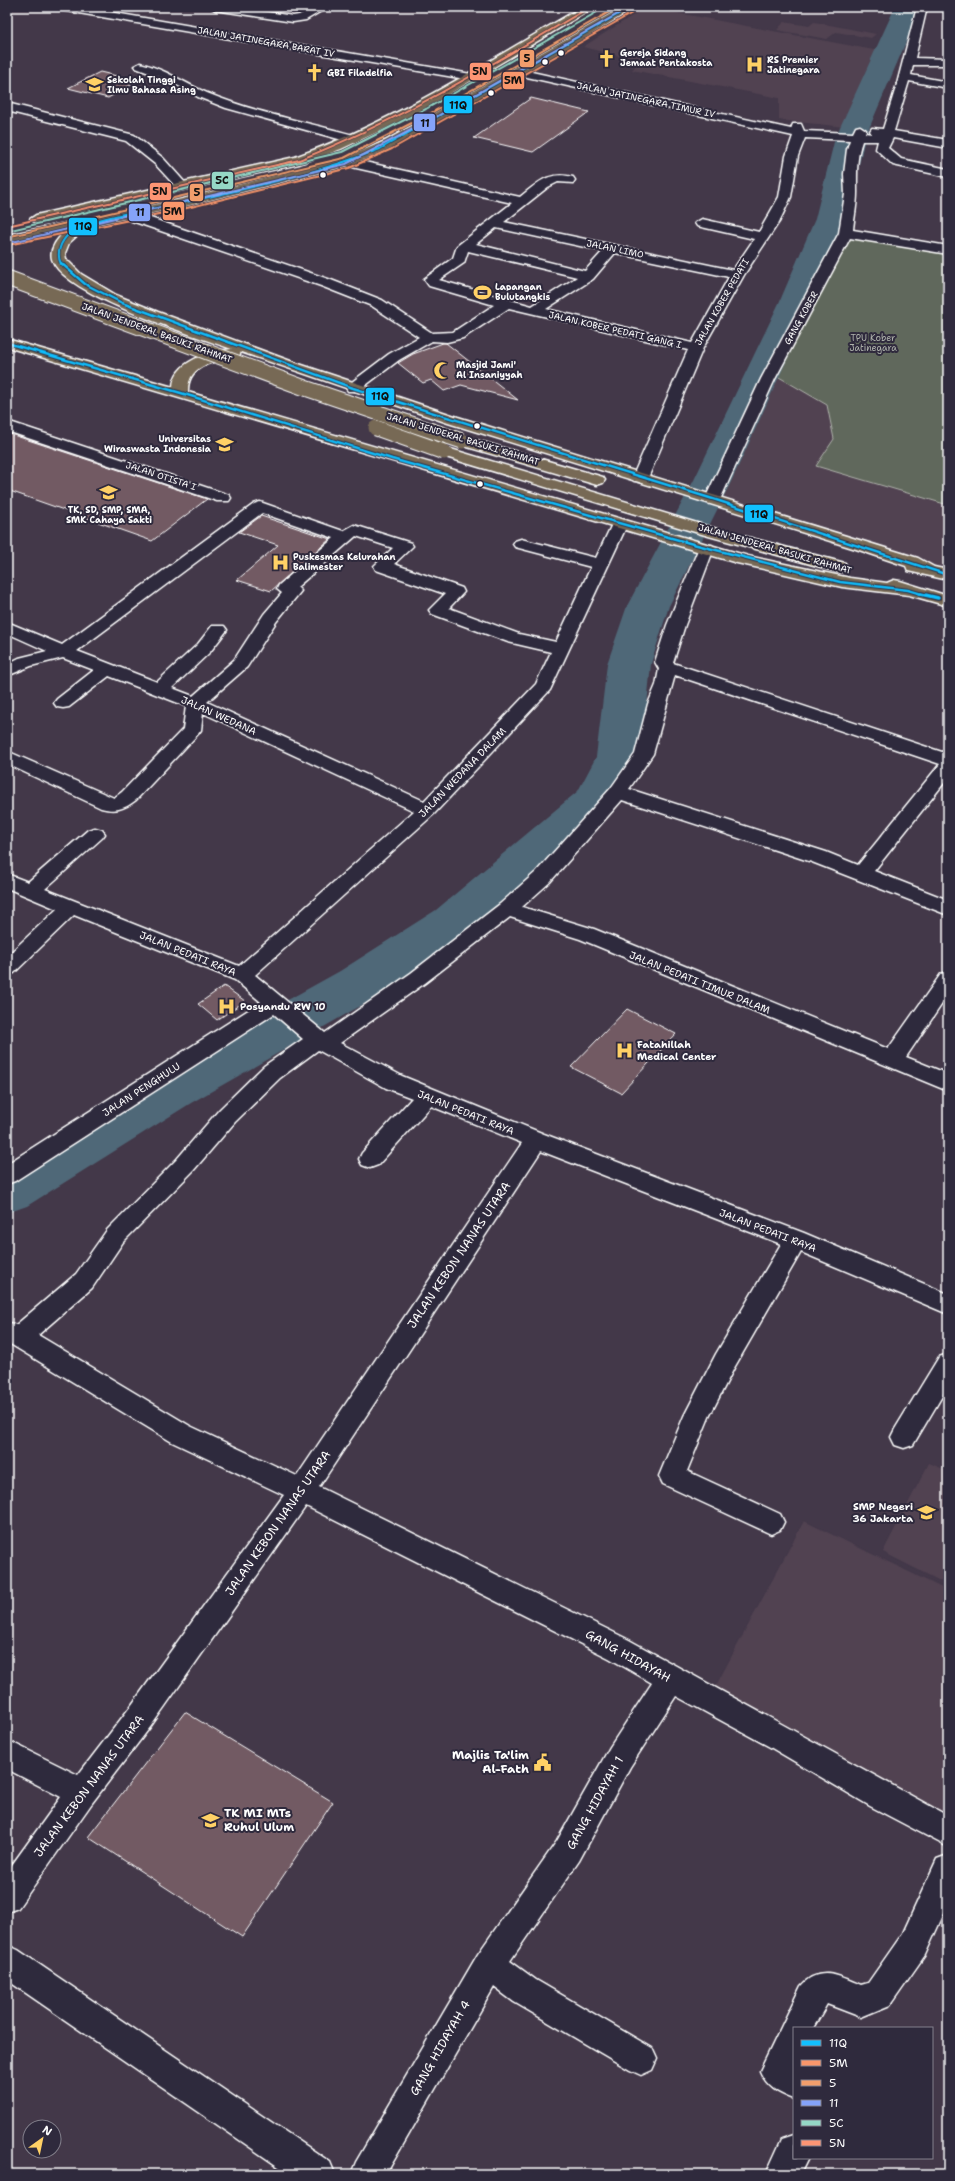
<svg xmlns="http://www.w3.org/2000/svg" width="955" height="2181" viewBox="0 0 955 2181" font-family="'Shantell Sans',sans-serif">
<rect width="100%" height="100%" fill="#433849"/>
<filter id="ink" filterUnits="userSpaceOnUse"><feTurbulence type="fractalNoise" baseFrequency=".025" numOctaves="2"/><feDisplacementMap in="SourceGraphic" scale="8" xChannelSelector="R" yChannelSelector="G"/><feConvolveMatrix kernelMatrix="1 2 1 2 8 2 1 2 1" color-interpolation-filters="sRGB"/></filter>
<g filter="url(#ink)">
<g fill="#514251">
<path d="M646,7L879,51L869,69L845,127L779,120V98L632,70L640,61L583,47Z"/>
<path d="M784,22L809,26L814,22L876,34L871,38L836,32L827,39L777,30Z"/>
<path d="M772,373L827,405L834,439L817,466L948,505V575L713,499Z"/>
<path d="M929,1463L948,1471V1585L883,1552Z"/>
<path d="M804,1521L948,1591V1817L712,1693Z"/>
</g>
<path fill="#61685b" stroke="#b0b4ad" d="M846,233L948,250V505L816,466L834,439L827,405L772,373Z"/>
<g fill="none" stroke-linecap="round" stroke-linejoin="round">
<path fill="#4f6878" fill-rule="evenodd" d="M895,7H921L865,138L847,219L813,303L732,480L669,606L651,664L642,757L613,809L472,934L376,997L191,1103L27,1206L7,1213V1164L153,1075L340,971L436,910L578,791L596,757L607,664L627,606L694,480L779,303L815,219L835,138Z"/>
</g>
<g fill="#725a64" stroke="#fff">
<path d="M100,72L138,81L108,98L68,88Z"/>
<path d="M531,98L589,112L533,152L474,138Z"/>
<path d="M443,343H446L518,400L461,385L444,391L431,380L423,383L398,363L413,354Z"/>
<path d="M7,433L207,499L152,541L7,490Z"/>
<path d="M261,516L330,539L271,591L237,580L278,545L239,532Z"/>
<path d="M224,986L245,1001L217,1020L198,1004Z"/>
<path d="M627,1009L676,1034L621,1093L571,1067Z"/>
<path d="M185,1712L333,1802L242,1937L88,1837Z"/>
</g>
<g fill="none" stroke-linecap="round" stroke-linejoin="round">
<defs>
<g id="minor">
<path d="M56,7H80L471,74L477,77L471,80L61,10Z"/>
<path d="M210,7H236L293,16L299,15L315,7H328L306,20L293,22L215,10Z"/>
<path d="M917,7H927L915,58L948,59V65H913L911,75L948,82V88L909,81L894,131L948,140V148L893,138L888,148L901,159L948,169V177L893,165L876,149L878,141H862C856,158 857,175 857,193C857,205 854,218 853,230L948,246V254L850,238L775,379L719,502H707L705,499L761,379L839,233L845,194L844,174L847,149L850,140L805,138L798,156L791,197L779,222L744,275L703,348L648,478L646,481H634L632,478L688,350L509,308L463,338L447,342L432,341L399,360L358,391H348L346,388L348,385L389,354L419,337L372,306L321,286L123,218L122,215L123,212H133L331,280L382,300L432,333L453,332L494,305L429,286L424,279L453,258L457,246L512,203L343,165L341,162L343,159L347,158L520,197C539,182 548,171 573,177L575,180L573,183L558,182L548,187L504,222L733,270L754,239L697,226L695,223L702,219L759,232L779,197L786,156L793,136L518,75L512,72L514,70L518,69L791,129L793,124H801L804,131L853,133L856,127L860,126L866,130L865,133L872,134L870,131L872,128L883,129L897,84ZM496,228L603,251L585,271L476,244ZM468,251L577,277L532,306L439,280L464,263ZM615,253L729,277L692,343L546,309L593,279Z"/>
<path d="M140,63C165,69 184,83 207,93C252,112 310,123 357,136L359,139L353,143L226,108L198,97L170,81L136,68L134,66Z"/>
<path d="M7,103L134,135L163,158L188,186L186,189H178L155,164L126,141L7,111Z"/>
<path d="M7,421L229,495L231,498L229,501H217L7,431Z"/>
<path d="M260,502L343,531L354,525L411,543L413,546L394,564L462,588L464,592L449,608L519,634L556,642L591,567L515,547L513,544L515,541L521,539L596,558L614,520H626L628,523L550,690L434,814L255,975L325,1033L411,973L500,904L536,872L611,788L635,754L648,704L656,685L659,669L655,662L667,625L700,545H712L714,548L685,625L673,663L948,754V778L874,871L948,900V915L812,862L622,800L550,882L522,907L594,929L888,1049L941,974L948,972V995L906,1057L948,1074V1091L580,939L510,917L425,983L340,1043L402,1076L544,1134L804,1233L948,1294V1314L801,1252L734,1368L709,1417L687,1471L780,1514L784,1522L780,1530L771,1534L663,1484L659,1476L684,1416L716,1354L781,1244L541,1151L319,1487L629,1640L948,1816V1847L870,1806L770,1747L676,1696L630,1767L579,1861L510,1961L536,1980L652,2048L657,2059L652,2070L641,2075L630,2070L514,2002L494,1987L386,2174H351L356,2162L478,1954L557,1841L610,1747L652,1683L609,1658L306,1506L151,1726L92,1803L18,1908L7,1912V1872L61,1797L7,1769V1740L78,1775L131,1706L284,1495L172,1442L7,1342V1322L16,1325L76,1274L107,1230L177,1159L219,1110L264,1066L303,1039L274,1014L15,1181L7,1184V1164L261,1002L235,980L74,915L14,973L7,975V956L57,909L7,888V874L28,882L88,830L95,828L102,830L105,834L102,838L45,889L239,966L414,811L203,713L201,730L198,734L136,800C124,809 116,812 101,808L7,764V751L114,798L122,792L183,729L186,706L109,676L69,707L63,708L57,707L54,703L57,699L94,670L63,658L31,666L7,676V664L19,658L47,651L7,633V622L62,645L254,504ZM262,513L334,538L279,585L277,589L282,593L264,614L234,660L193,696L172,688L210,652L227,630L224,626H212L198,644L157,682L77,651ZM356,536L393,548L374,566L376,570L445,594L429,610L432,614L508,642L551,652L536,684L424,801L207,702L247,667L276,622L301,591L297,587ZM675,675L940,764L858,865L826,852L629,789L653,754ZM318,1050L386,1088L412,1098L362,1153L359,1159L362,1165L370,1168L378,1165L431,1106L522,1143L297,1476L190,1426L38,1335L92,1288L123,1242L193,1171L235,1122L280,1078Z"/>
<path d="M948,1354V1386L913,1445L904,1448L895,1445L891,1437L895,1429L939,1357Z"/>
<path d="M948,1855V1904L925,1955L890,2005L861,2017L827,2004L813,2028H794V2099C778,2093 767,2087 760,2071L801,1986C819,1965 840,1976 861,1985L868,1983L903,1933L937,1859Z"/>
<path d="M7,1945L18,1950L330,2162L335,2174H289L7,1980Z"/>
<path d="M794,2135V2158H808L800,2174H766L782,2139Z"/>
</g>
<g id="major">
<path d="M582,7H595L415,114L341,149L299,164L36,223L30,219L36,215L295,157C398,120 488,61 582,7Z"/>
<path d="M623,7H636L562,52L393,147L351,165L182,207L94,225L81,232L69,243L65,253L66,259L81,274L116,295L158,312L296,363L458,417L918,558L934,567L948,570V580L908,571L906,566L856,549L448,423L241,352L239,356C218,361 187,363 188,392L748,556L850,578L887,583L894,580L900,581L948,596V606L909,595L842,587L737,563L7,347V339L173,387C174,361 210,351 232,349C196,336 63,295 52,259C49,248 59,237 66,231L7,243V235L182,199L343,159L385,141Z"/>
<path d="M462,436L603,477L605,480L603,483L597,485L457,444L454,441L457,438Z"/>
<path d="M444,447L717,529L845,563L847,567L845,571L839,572L705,535L439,455L436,452L439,449Z"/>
</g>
</defs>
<use href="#minor" stroke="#fff" stroke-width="3"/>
<use href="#major" stroke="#fff" stroke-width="3"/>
<use href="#minor" fill="#2f2a3d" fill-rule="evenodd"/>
<use href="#major" fill="#776954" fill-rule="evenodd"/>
<defs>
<g id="major-bridge">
<path d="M7,278L305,388L462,441"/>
<path d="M376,428L444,452"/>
</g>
</defs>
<use href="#major-bridge" stroke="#fff" stroke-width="17" stroke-linecap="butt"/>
<use href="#major-bridge" stroke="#776954" stroke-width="15"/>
<defs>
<path id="bus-1-far2" d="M61,264C56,254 60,242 69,234C89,216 154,210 182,203C248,188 317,174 380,149L631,7"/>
<g id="bus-1-far1">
<path d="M61,263L85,284L122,303L353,388L713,499L948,575"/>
<path d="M7,343L181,393L392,459L693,544L840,582L908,590L925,595"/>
</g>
<path id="bus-1" d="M921,594L938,598"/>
<path id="bus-2" d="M8,245L183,209L349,168L392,149L634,12"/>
<path id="bus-3" d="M7,237L344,158L429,114L618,7"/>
<path id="bus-4" d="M8,243L346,164L432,119L621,12"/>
<path id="bus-5" d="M7,231L342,152L426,109L606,7"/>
<path id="bus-6" d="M7,226L299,160C402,119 495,63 590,7"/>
</defs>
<use href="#bus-1-far2" stroke="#2f2a3d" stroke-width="3.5"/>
<use href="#bus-1-far1" stroke="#2f2a3d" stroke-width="4.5"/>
<use href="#bus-1" stroke="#2f2a3d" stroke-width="6"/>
<use href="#bus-2" stroke="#2f2a3d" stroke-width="3.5"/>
<use href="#bus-3" stroke="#2f2a3d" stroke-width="3.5"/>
<use href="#bus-4" stroke="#2f2a3d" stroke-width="3.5"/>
<use href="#bus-5" stroke="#2f2a3d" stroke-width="3.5"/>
<use href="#bus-6" stroke="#2f2a3d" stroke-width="3.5"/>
<use href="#bus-1-far2" stroke="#11c0ff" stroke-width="2"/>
<use href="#bus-1-far1" stroke="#11c0ff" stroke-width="2.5"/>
<use href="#bus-1" stroke="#11c0ff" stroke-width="3.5"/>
<use href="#bus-2" stroke="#f9966b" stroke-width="2"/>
<use href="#bus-3" stroke="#f29e6c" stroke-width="2"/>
<use href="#bus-4" stroke="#85a3f9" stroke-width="2"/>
<use href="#bus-5" stroke="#95d8c6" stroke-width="2"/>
<use href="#bus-6" stroke="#fd9574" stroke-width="2"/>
</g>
</g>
<defs>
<symbol id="church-bare" viewBox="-9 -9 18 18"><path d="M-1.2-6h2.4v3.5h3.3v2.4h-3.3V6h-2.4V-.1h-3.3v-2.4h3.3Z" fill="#ffd166" stroke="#2f2a3d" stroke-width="2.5" paint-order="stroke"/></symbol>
<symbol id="hospital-bare" viewBox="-9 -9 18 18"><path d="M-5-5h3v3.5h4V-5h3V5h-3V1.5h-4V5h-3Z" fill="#ffd166" stroke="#2f2a3d" stroke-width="2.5" paint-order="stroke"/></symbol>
<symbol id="university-bare" viewBox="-9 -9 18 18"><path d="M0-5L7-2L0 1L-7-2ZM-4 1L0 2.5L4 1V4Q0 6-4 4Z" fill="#ffd166" stroke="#2f2a3d" stroke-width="2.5" paint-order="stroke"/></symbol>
<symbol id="stadium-bare" viewBox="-9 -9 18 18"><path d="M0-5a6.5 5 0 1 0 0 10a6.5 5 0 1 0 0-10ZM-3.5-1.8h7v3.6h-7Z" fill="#ffd166" stroke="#2f2a3d" stroke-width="2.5" paint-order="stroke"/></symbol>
<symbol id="mosque-bare" viewBox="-9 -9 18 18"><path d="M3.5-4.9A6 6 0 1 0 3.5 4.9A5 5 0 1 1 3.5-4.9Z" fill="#ffd166" stroke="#2f2a3d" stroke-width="2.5" paint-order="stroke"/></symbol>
<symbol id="school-bare" viewBox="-9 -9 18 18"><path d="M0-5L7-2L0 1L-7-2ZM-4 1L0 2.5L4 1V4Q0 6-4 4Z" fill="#ffd166" stroke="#2f2a3d" stroke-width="2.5" paint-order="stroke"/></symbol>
<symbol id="civic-bare" viewBox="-9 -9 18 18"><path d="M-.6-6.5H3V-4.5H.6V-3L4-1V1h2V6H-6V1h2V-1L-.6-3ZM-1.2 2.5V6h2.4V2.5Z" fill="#ffd166" stroke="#2f2a3d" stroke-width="2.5" paint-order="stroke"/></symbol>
</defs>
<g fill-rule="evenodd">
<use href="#church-bare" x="594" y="46" width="25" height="25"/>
<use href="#hospital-bare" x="742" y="52" width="25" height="25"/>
<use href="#church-bare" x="302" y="60" width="25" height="25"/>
<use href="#university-bare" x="82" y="72" width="25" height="25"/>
<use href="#stadium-bare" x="470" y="280" width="25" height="25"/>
<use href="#mosque-bare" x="430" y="358" width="25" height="25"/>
<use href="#university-bare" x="212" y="432" width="25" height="25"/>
<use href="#school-bare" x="96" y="480" width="25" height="25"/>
<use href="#hospital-bare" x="268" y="550" width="25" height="25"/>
<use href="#hospital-bare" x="214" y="994" width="25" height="25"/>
<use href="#hospital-bare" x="612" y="1038" width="25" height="25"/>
<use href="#school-bare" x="914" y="1500" width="25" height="25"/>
<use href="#civic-bare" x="530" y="1750" width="25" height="25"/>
<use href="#school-bare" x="198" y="1808" width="25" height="25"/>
</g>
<g fill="#fff" stroke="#2f2a3d" stroke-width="1.5">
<circle cx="561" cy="53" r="3.5"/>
<circle cx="545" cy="62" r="3.5"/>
<circle cx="491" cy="93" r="3.5"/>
<circle cx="323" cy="175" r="3.5"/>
<circle cx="477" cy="426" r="3.5"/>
<circle cx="480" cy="484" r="3.5"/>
</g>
<g text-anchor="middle" stroke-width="4" stroke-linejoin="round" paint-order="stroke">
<g font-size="9" fill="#fff" stroke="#2f2a3d">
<text transform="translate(266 42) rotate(10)" y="3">JALAN JATINEGARA BARAT IV</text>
<text transform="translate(646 100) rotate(12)" y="3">JALAN JATINEGARA TIMUR IV</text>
<text transform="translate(615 249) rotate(12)" y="3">JALAN LIMO</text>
<text transform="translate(722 302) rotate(-60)" y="3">JALAN KOBER PEDATI</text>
<text transform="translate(801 318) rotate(-61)" y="3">GANG KOBER</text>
<text transform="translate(615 330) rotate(13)" y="3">JALAN KOBER PEDATI GANG I</text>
<text transform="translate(157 333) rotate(20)" y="3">JALAN JENDERAL BASUKI RAHMAT</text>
<text transform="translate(463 439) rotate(17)" y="3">JALAN JENDERAL BASUKI RAHMAT</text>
<text transform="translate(161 476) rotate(18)" y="3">JALAN OTISTA I</text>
<text transform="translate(775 549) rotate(16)" y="3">JALAN JENDERAL BASUKI RAHMAT</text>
</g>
<g font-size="9" font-weight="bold" fill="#fff" stroke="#2f2a3d" text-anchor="start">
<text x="620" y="56">Gereja Sidang<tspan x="620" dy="10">Jemaat Pentakosta</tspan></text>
<text x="767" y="63">RS Premier<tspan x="767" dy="10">Jatinegara</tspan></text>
<text x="327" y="76">GBI Filadelfia</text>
<text x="107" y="83">Sekolah Tinggi<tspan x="107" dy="10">Ilmu Bahasa Asing</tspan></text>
<text x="495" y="290">Lapangan<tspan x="495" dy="10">Bulutangkis</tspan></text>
<text x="456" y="368">Masjid Jami'<tspan x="456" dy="10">Al Insaniyyah</tspan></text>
<text x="211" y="442" text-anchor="end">Universitas<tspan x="211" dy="10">Wiraswasta Indonesia</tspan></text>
<text x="109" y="513" text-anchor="middle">TK, SD, SMP, SMA,<tspan x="109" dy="10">SMK Cahaya Sakti</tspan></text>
<text x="293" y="560">Puskesmas Kelurahan<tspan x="293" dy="10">Balimester</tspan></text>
</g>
<g font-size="9" fill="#b0b4ad" stroke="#2f2a3d">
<text x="873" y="341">TPU Kober<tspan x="873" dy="10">Jatinegara</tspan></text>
</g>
<g font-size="10" fill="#fff" stroke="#2f2a3d">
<text transform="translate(219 715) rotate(24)" y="4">JALAN WEDANA</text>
<text transform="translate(462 772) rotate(-46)" y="4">JALAN WEDANA DALAM</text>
<text transform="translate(188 953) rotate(22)" y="4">JALAN PEDATI RAYA</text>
<text transform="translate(700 982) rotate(22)" y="4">JALAN PEDATI TIMUR DALAM</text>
<text transform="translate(141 1089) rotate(-33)" y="4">JALAN PENGHULU</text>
<text transform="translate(466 1112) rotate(22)" y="4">JALAN PEDATI RAYA</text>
<text transform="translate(768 1230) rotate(21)" y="4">JALAN PEDATI RAYA</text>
</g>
<g font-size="10" font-weight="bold" fill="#fff" stroke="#2f2a3d" text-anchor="start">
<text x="240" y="1010">Posyandu RW 10</text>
<text x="637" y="1048">Fatahillah<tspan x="637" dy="12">Medical Center</tspan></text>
<text x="913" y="1510" text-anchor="end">SMP Negeri<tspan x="913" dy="12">36 Jakarta</tspan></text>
</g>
<g font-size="12" fill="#fff" stroke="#2f2a3d">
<text transform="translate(459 1255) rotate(-56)" y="4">JALAN KEBON NANAS UTARA</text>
<text transform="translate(278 1523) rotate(-55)" y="4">JALAN KEBON NANAS UTARA</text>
<text transform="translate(628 1656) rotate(29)" y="4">GANG HIDAYAH</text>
<text transform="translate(89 1786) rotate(-53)" y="4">JALAN KEBON NANAS UTARA</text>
<text transform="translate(595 1803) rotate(-61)" y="4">GANG HIDAYAH 1</text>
<text transform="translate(440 2048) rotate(-60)" y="4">GANG HIDAYAH 4</text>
</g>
<g font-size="12" font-weight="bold" fill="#fff" stroke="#2f2a3d" text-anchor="end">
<text x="529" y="1759">Majlis Ta'lim<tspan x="529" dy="14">Al-Fath</tspan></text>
<text x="224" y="1817" text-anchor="start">TK MI MTs<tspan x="224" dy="14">Ruhul Ulum</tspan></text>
</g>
</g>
<g stroke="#2f2a3d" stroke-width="1.5">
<rect x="519" y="49" width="16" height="19" rx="4" fill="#f29e6c"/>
<rect x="469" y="62" width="23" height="19" rx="4" fill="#fd9574"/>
<rect x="502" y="71" width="23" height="19" rx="4" fill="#f9966b"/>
<rect x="443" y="95" width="30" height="19" rx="4" fill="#11c0ff"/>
<rect x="413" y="113" width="23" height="19" rx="4" fill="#85a3f9"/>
<rect x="211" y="171" width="23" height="19" rx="4" fill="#95d8c6"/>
<rect x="149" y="182" width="23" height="19" rx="4" fill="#fd9574"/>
<rect x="189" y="183" width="15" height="19" rx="4" fill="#f29e6c"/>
<rect x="162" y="201" width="23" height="20" rx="4" fill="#f9966b"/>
<rect x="128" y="203" width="23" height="19" rx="4" fill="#85a3f9"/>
<rect x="68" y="217" width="30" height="19" rx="4" fill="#11c0ff"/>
<rect x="365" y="387" width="30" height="19" rx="4" fill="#11c0ff"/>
<rect x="744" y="504" width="30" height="19" rx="4" fill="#11c0ff"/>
</g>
<g font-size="11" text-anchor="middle" font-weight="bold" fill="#111">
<text x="527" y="62">5</text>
<text x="480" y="75">5N</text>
<text x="513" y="84">5M</text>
<text x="458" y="109">11Q</text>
<text x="425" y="127">11</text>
<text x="222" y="184">5C</text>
<text x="160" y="195">5N</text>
<text x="197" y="196">5</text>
<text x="173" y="215">5M</text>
<text x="140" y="216">11</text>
<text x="83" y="230">11Q</text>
<text x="380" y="400">11Q</text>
<text x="759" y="518">11Q</text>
</g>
<rect width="955" height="2181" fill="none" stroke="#2f2a3d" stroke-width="24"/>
<rect x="12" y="12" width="931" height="2157" fill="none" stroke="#fff" stroke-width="1.5" filter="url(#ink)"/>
<rect x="793" y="2027" width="140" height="132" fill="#2f2a3d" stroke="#827f8b"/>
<rect x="801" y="2040" width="20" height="6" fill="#11c0ff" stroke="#827f8b"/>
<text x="829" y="2047" font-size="12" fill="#ffffff">11Q</text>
<rect x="801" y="2060" width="20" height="6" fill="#f9966b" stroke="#827f8b"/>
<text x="829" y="2067" font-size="12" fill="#ffffff">5M</text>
<rect x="801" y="2080" width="20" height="6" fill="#f29e6c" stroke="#827f8b"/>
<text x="829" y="2087" font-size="12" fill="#ffffff">5</text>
<rect x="801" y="2100" width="20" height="6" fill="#85a3f9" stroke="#827f8b"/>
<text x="829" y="2107" font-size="12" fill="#ffffff">11</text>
<rect x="801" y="2120" width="20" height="6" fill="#95d8c6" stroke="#827f8b"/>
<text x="829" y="2127" font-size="12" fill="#ffffff">5C</text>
<rect x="801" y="2140" width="20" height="6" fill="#fd9574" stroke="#827f8b"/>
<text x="829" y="2147" font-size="12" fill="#ffffff">5N</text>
<g transform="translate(42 2139) rotate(33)"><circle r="19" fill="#2f2a3d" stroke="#827f8b"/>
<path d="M0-3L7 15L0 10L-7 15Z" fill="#ffd166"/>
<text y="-6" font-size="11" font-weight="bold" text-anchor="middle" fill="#ffffff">N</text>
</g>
</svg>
